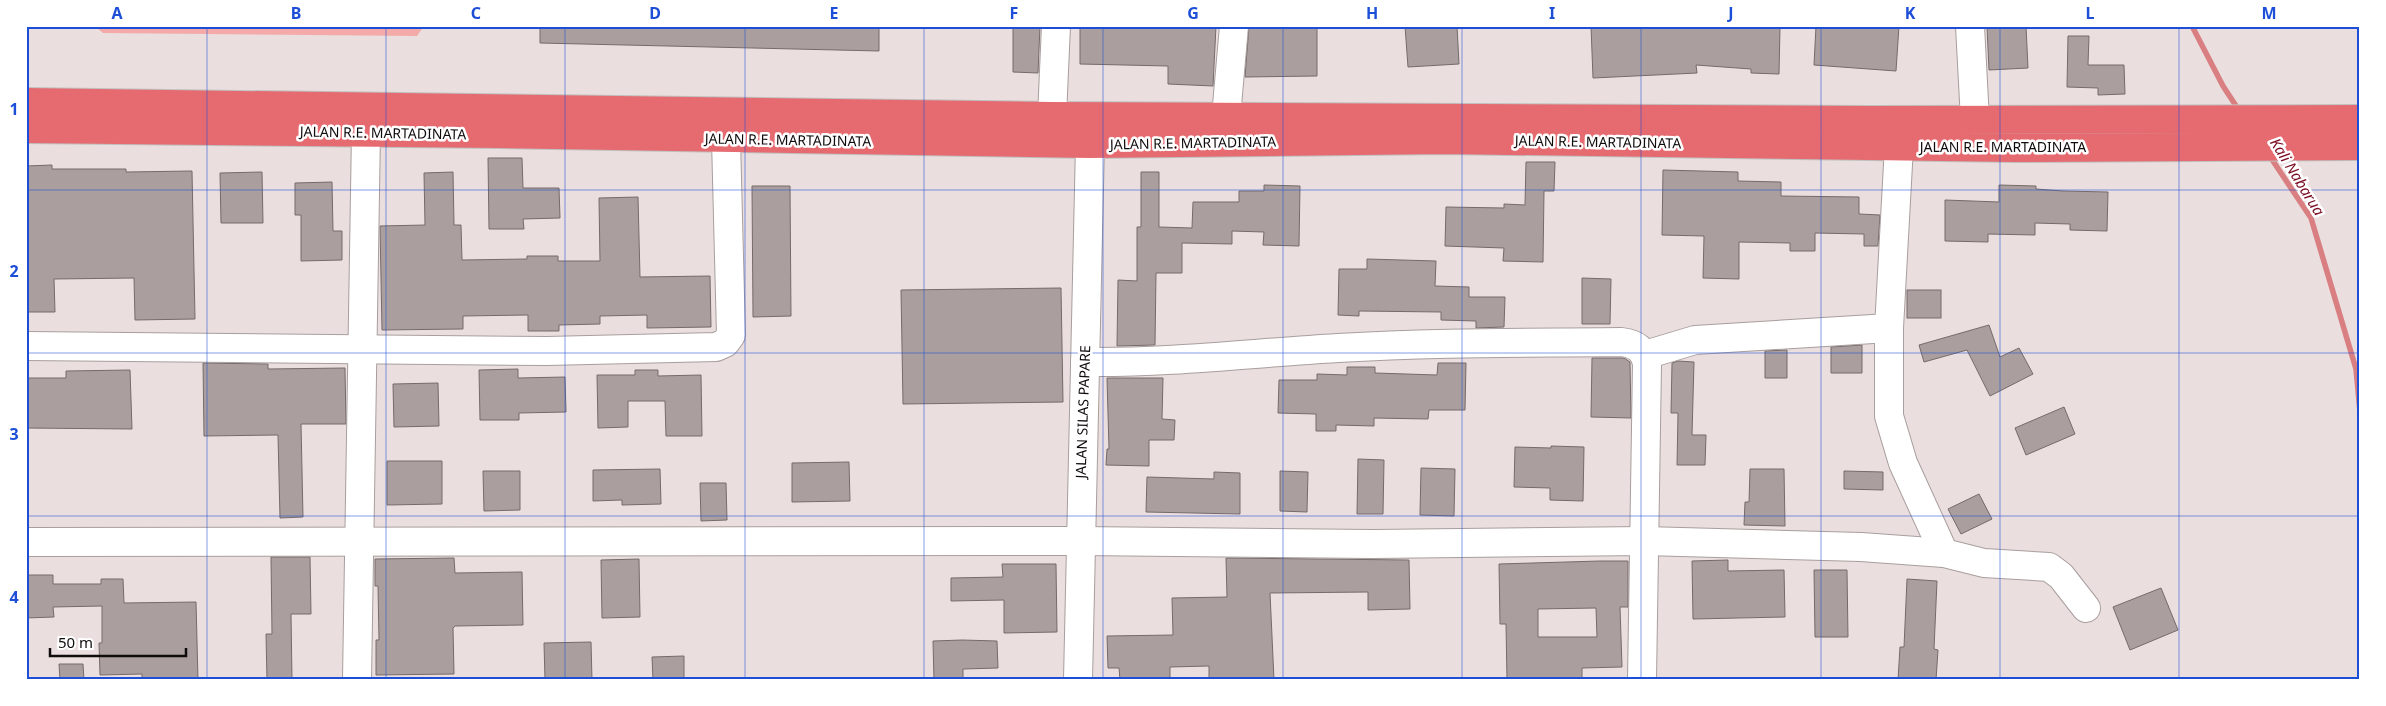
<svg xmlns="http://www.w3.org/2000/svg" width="2386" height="706" viewBox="0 0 2386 706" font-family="'Noto Sans',sans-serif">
<rect width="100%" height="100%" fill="#eadede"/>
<path fill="#f5aaaa" d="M95,26H424L417,36L103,33Z"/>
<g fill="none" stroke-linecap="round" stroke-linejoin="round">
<g stroke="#d97f81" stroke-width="5.5">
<path d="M2192,26L2223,86L2240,112"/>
<path d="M2269,155L2311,218L2356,369L2360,412"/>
</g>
</g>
<g fill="#aa9f9e" stroke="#766b6b" fill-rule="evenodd">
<path d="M540,26H879V51L540,43Z"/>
<path d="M1013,26H1040L1038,73L1013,72Z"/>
<path d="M1080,26H1216L1213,86L1168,84V66L1080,64Z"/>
<path d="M1249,26H1317V76L1245,77Z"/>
<path d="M1405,26H1457L1459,64L1408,67Z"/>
<path d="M1591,26L1780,27L1779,74L1751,73V69L1696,65L1697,73L1593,78Z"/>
<path d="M1816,26H1899L1896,71L1814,65Z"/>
<path d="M1995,26H2026L2028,68L1989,70L1987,27Z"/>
<path d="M2068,36H2089L2088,65H2124L2125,94L2098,95V88L2067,87Z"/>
<path d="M488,158H522L523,188H559L560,218L523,219L524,229H489Z"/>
<path d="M1526,162H1555L1554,191H1544L1543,262L1503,261L1504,248L1445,246L1446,207L1504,208V204L1525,205Z"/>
<path d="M52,165V169H126V172L192,171L195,319L135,320L134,278L54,279L55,312H26V166Z"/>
<path d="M1663,170L1738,172V181L1781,182V196L1859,197V214L1880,215L1878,246H1864V234L1815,233V251H1790V243L1739,242V279L1703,278L1704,236L1662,235Z"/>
<path d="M262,172L263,223H221L220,173Z"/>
<path d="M453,172L454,225H461L462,260L527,259V256H558V261H600L599,198L638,197L640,277L710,276L711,327L647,328V315L600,316V324L559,325V331H528V315L463,316V329L382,330L380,226L425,225L424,173Z"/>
<path d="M1141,172H1159V227L1192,228L1193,202H1239V191H1264V185L1300,186L1299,246L1263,245L1264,232L1232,231V244L1182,243V273H1156L1155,345L1117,346L1118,280L1137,281V227H1141Z"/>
<path d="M332,182L333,231H342V260L301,261V215H295V183Z"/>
<path d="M1999,185L2036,186V189L2063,191L2108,192L2107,231L2070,230V224L2035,223V235L1988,234V242L1945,241V200L1999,202Z"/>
<path d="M752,186H790L791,316L753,317Z"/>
<path d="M1367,259L1436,261L1435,286L1469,287V297H1505L1504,327L1476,328V321L1441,320V312L1359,311V316L1338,315L1339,269H1367Z"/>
<path d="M1582,278L1611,279L1610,324H1582Z"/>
<path d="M1061,288L1063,402L903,404L901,290Z"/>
<rect x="1907" y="290" width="34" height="28"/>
<path d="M1989,325L2000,357L2019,348L2033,374L1990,396L1967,350L1924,362L1919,345Z"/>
<path d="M1862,345V373H1831V347Z"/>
<path d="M1787,350V378H1765V351Z"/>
<path d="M1592,358H1624L1630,362L1631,418L1591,417Z"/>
<path d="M1678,361L1694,362L1692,435H1706L1705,465H1677L1678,413H1671L1672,363Z"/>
<path d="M203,363L268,364V369L345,368L346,424H301L303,517L280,518L278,435L204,436Z"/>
<path d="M1438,363H1466L1465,410H1429L1428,419L1374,418V426L1336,425V431H1316V414L1278,413L1279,380H1317V374L1347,375V367H1375V373L1437,375Z"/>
<path d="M518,369V378L565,377L566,412L519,413V420H480L479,370Z"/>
<path d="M130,370L132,429L26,428V378H66V371Z"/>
<path d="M635,370H658V376L701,375L702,436H666L665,401H628V427L598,428L597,375H635Z"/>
<path d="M1107,378H1163L1162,419L1175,420L1174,440H1149V466L1106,465L1107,449H1109Z"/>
<path d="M438,383L439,426L394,427L393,384Z"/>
<path d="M2064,407L2075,434L2026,455L2015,428Z"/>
<path d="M1551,446L1584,447L1583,501L1550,500V488L1514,487L1515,447L1551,448Z"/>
<path d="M1358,459L1384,460L1383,514H1357Z"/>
<path d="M387,461H442V504L387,505Z"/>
<path d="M849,462L850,501L792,502V463Z"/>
<path d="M1421,468L1455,469L1454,516L1420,515Z"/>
<path d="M660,469L661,504L622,505V500L593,501V470Z"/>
<path d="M1750,469H1784L1785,526L1744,525L1745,502H1749Z"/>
<path d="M483,471H520V510L484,511Z"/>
<path d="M1280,471L1308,472L1307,512L1280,511Z"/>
<path d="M1844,471L1883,472V490L1844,489Z"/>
<path d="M1214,472L1240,473V514L1146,512L1147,477L1214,479Z"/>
<path d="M700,483H726L727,520L701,521Z"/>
<path d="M1979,494L1992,519L1961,534L1948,509Z"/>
<path d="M271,557H310L311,614H291L292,680H267L266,634H272Z"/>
<path d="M454,558L455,573L522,572L523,625L455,626L453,628L454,674L376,675V640H379L378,586H375V559Z"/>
<path d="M1226,558L1409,560L1410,609L1368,610V592L1270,593L1274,680H1209V666L1170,667V680H1120L1119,668H1108L1107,636L1173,635L1172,598L1227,597Z"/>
<path d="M639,559L640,617L602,618L601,560Z"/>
<path d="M1728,560V571L1784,570L1785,617L1693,619L1692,561Z"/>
<path d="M1600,561H1628V607H1620L1622,667L1582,668V679L1507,680L1506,624H1500L1499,564ZM1596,608L1597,637H1538V609Z"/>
<path d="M1002,564H1056L1057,632L1004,633V600L951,601V578L1003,577Z"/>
<path d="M1814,570H1847L1848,637H1815Z"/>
<path d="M26,575H53V584H101V579H123L124,603L196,602L198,680H142V674L100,675L99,643H102V606L53,607L54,617L26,618Z"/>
<path d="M1907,579L1937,581L1934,649L1938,650L1936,680H1898L1900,647H1904Z"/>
<path d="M2161,588L2178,630L2130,650L2113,607Z"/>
<path d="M962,640L997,641L998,668L963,669V680H934L933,641Z"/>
<path d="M591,642L592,680H545L544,643Z"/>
<path d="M684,656V680H653L652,657Z"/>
<path d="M59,664H83L84,680H60Z"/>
</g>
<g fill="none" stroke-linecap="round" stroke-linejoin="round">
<defs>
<g id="minor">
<path d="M1970,26L1975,120"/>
<path d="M1052,116L1056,26"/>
<path d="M1226,117L1234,26"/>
<path d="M1899,146L1889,328V416L1903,463L1944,553"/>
<path d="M26,346L547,351L716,347L725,343L731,335L726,139"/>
<path d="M1645,355L1695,340L1889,328"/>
<path d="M1085,362C1171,363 1253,353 1338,348C1432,342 1527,343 1621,342C1636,344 1644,349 1647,364L1642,680"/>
<path d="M26,542L1079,541L1373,544L1645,541L1861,547L1944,553L1984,563L2049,567L2061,576L2086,608"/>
<path d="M357,680L366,132"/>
<path d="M1078,680L1090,144"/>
</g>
<g id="highway">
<path d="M26,102L1052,116L1869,120L2360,119"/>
<path d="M26,129L498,134L1090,144L1445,140L2014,148L2360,146"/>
</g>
</defs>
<use href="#minor" stroke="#a99e9e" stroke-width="30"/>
<use href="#highway" stroke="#c1c0c0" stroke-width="30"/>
<use href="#minor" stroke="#fff" stroke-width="28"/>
<use href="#highway" stroke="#e56b70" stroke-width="28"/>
</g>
<path fill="none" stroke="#1d4ed8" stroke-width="1" stroke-opacity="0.55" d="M207,26V680M386,26V680M565,26V680M745,26V680M924,26V680M1103,26V680M1283,26V680M1462,26V680M1641,26V680M1821,26V680M2000,26V680M2179,26V680M26,190H2360M26,353H2360M26,516H2360"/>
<g text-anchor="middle" stroke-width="5" stroke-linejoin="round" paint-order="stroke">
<g font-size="14" fill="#100c0c" stroke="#fff">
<text transform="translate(383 133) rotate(1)" y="5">JALAN R.E. MARTADINATA</text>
<text transform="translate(788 140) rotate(1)" y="5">JALAN R.E. MARTADINATA</text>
<text transform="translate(1598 142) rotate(1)" y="5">JALAN R.E. MARTADINATA</text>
<text transform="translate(1193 143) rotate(-1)" y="5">JALAN R.E. MARTADINATA</text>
<text x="2003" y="152">JALAN R.E. MARTADINATA</text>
<text transform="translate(1083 412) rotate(-88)" y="5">JALAN SILAS PAPARE</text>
</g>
<g font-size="15" font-style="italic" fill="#7b0b20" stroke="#fff">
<text transform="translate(2297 177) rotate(58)" y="5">Kali Nabarua</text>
</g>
</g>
<rect width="2386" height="706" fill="none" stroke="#ffffff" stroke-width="55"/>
<path d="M50 648v8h136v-8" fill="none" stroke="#100c0c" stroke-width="2.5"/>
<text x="58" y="648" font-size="15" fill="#100c0c" stroke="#ffffff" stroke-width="4" paint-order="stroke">50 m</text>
<rect x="28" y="28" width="2330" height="650" fill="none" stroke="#1d4ed8" stroke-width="2"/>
<g font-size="16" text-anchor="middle" font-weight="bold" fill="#1d4ed8">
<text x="117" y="19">A</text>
<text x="296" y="19">B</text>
<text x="476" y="19">C</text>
<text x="655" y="19">D</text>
<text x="834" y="19">E</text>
<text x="1014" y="19">F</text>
<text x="1193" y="19">G</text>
<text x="1372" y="19">H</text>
<text x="1552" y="19">I</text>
<text x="1731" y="19">J</text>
<text x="1910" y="19">K</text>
<text x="2090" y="19">L</text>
<text x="2269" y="19">M</text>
<text x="14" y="115">1</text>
<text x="14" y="277">2</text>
<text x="14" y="440">3</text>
<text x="14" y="603">4</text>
</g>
</svg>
